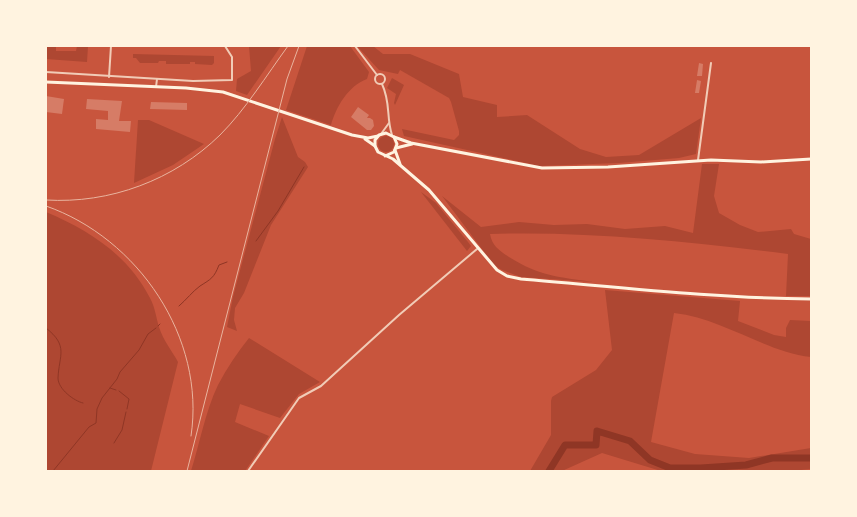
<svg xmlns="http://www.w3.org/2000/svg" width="857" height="517" viewBox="0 0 857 517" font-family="Rubik,sans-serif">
<rect width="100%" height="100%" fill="#c8553d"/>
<g fill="#ae4732">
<path d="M46,46H56V51H76L77,46H88L87,62L46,59Z"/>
<path d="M249,46H281L247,95L236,91L237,79L251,71Z"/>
<path d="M307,46H350L369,72L367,79C348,86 336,107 331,125L286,110Z"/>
<path d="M357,46H373L383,54H410L459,74L463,97L497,105V117L527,115L580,149L606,157L639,155L701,118L696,154L679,158L619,163L539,166L404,136L402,129L454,140L459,135V131L451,102L449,98L400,70L398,74L379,70Z"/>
<path d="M133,54L214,56V63L212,65L195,64V62H190V64H166V61H159L158,63H140L136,58H133Z"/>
<path d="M392,78L404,85L395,105L394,103L396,94L387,88Z"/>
<path d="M282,117L298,157L305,162L308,167L271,225L244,293L235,308L234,320L237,331L227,327L233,297L275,139Z"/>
<path d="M138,120H149L204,144L173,165L134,183Z"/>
<circle cx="386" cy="144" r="8"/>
<path d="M702,164H719L714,196L719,213L740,225L758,232L791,229L794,234L811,239V296H786L788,254C690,242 590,231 490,234C492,246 500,251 509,257C539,276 559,277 593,282L521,277L502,270L494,265L442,196L481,227L519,222L554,225L587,224L625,229L665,226L693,233Z"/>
<path d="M421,192L436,203L468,242L471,246L467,251Z"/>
<path d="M46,212C89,230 128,255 150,298C155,307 156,317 159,327C163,340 172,351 178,362L151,471H46Z"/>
<path d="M605,290L740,301L738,321L774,335L786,337V328L790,320L811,321V357C763,351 722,318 674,313L651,442L695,454L749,458L811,448V469L791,471H661L602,453L562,471H530L551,435V401L552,397L596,370L612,350Z"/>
<path d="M249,338L320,382L299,394L280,418L240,404L235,422L269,436L245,471H191C200,443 205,412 218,385C227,368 237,353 249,338Z"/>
</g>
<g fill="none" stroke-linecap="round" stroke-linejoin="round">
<g stroke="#8f3625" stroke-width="1">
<path d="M256,241L278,211L304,167"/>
<path d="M179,306C186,300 193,291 200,286C211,279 214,278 219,265L227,262"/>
<path d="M158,326L160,324"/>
<path d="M46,328C69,346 59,355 58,378C58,389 74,401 83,403"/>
<path d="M110,388L116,390"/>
<path d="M119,391L129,399L127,409"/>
<path d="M114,443L122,430L126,412"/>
<path d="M53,471L89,427L96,423L97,409L102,398L117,379L120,372L139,350L148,334L156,328"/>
</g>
<path stroke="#8f3625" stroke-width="7" d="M549,471L565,445H596L597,431L630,441L650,460L670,468H701L746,465L772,458H811"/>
</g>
<g fill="#d67c66">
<path d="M699,63L703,64L702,76H697Z"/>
<path d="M697,80L701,81L699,93H695Z"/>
<path d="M46,96L64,99L62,114L46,112Z"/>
<path d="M87,99L122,101L119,121H131L130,132L96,129V119L108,120V111L86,109Z"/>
<path d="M151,102L187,103V110L150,109Z"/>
<path d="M358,107L369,115L367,118H370L373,120L374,126L371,130H367L351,117Z"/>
</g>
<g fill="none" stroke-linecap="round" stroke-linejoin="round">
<g stroke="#f1ccb7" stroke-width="2">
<path d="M355,46L377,75"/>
<path d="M46,72L193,81L232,80V57L225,46"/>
<circle cx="380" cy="79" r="5"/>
<path d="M109,77L111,46"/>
<path d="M382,84C391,103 386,117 392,135"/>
<path d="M156,87L157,79"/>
<path d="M381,134L389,123"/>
<path d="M698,160L711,63"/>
<path d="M248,471L299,398L321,386L399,315L477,249"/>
</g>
<g stroke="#fff3e0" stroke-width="3">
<path d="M46,82L186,88L223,92L352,135L368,138L378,136"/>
<path d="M394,137L411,143L542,168L608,167L711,160L761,162L811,159"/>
<path d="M365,139L375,146"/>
<path d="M396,148L412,144"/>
<path d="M395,150L400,164"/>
<path d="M385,156L394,152L397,144L394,137L386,133L379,135L375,140V146L378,152L393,159L429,190L497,270L507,276L521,279C618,287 714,298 811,299"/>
</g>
<g stroke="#e9b49f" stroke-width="1">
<path d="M46,200C110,204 174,180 220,135C246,109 266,76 288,46"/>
<path d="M46,206C138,238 206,338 191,436"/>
<path d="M187,471L287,79L299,46"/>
</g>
</g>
<rect width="857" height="517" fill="none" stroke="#fff3e0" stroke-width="94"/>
</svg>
